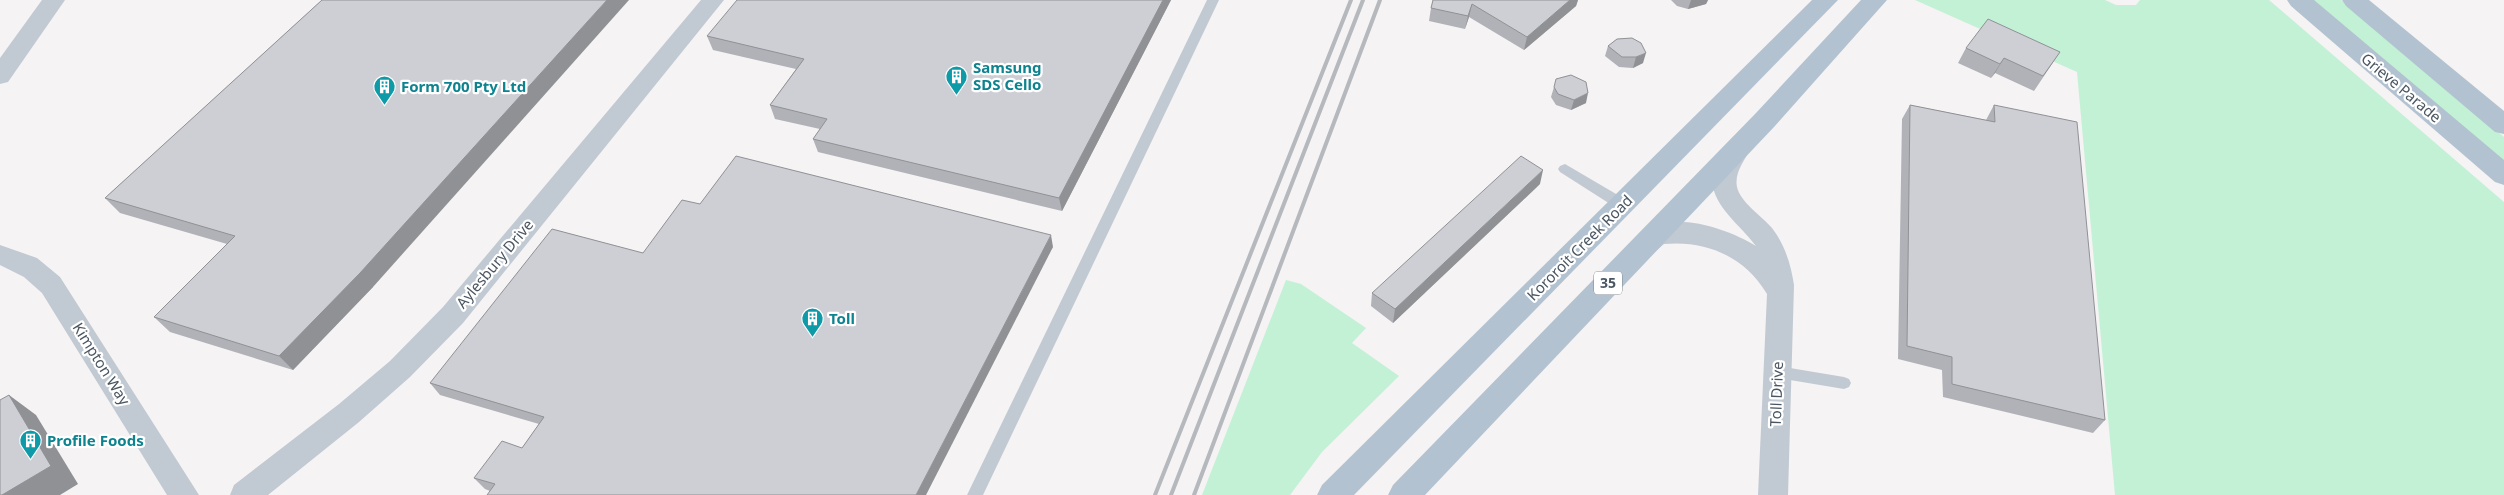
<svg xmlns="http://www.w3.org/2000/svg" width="2504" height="495" viewBox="0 0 2504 495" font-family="'Noto Sans',sans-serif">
<rect width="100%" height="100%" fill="#f5f3f3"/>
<g fill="#c3f1d5">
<path d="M1915,0H2105L2116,5H2136L2140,0H2269L2504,202V495H2115L2077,72Z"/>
<path d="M2311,0H2341L2504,137V164Z"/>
<path d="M1286,280L1301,284L1366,328L1352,343L1399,376L1322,452L1290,495H1202Z"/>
</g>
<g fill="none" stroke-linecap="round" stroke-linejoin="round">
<g fill="#c1cad2" fill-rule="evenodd">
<path d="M1207,0H1219L983,495H967Z"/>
<path d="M1565,164L1628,201L1630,205L1628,209H1618L1560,172L1558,169L1560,166Z"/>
<path d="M1778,366L1844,377L1849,379L1851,383L1849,387L1844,389L1778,378L1773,376L1771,372L1773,368Z"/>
</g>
<g fill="#c1cad2" fill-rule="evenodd">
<path d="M42,0H65L8,82L0,84V58Z"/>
<path d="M701,0H724L463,323L410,377L359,422L268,495H230L234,485L339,404L390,361L443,307Z"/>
<path d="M1739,139L1748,142L1751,148C1745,160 1734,172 1737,187C1740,202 1762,216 1772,228C1785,245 1791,265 1794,285L1788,495H1758L1767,294C1745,257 1707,240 1664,244C1653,253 1648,260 1633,255L1629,248C1652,203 1722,225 1756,246C1737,220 1698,197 1718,160C1723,150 1728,142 1739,139Z"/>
<path d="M0,245L37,258L60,277L199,495H167L42,293L24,277L0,265Z"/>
</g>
<g fill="#b3c2d1" fill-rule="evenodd">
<path d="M1812,0H1838L1354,495H1317L1322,485Z"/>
<path d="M1861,0H1887L1774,127L1425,495H1388L1393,485L1756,113Z"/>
<path d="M2287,0H2314L2504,160V185L2495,182L2291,6Z"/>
<path d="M2342,0H2369L2504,111V134L2495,132L2346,6Z"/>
</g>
<g stroke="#b5b8bd" stroke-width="4">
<path d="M1155,495L1351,0"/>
<path d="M1171,495L1363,0"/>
<path d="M1194,495L1380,0"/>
</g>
</g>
<g fill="#b0b2b7">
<path d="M322,0L373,287L293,370L170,332L154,317L227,244L120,213L105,198Z"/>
<path d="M1171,0L1062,211L818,152L813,139L820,129L775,119L770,105L796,69L713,50L707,36Z"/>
<path d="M1433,0H1578L1576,6L1524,50L1469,17L1465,29L1429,21L1431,8Z"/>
<path d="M1671,0H1708L1706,4L1688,9L1677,6Z"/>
<path d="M1617,39L1643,63L1633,68L1619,67L1605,56L1608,46Z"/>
<path d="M1966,48L2060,52L2034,91L1995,73L1991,78L1958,63Z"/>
<path d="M1554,87L1586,103L1571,110L1556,105L1551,97Z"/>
<path d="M1910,105L1986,120L1994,105L2105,420L2093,433L1943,397L1942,370L1898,359L1902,119Z"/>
<path d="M1540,184L1393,323L1371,306L1372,293Z"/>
<path d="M700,204L1053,247L490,491L485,489L474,478L522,448L539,424L440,395L430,383L643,253Z"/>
</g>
<g fill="#909195">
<path d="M607,0H629L373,287L293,370L279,356Z"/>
<path d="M1163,0H1171L1062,211L1059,198Z"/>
<path d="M1570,0H1578L1576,6L1524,50L1527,37Z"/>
<path d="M1691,0H1708L1706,4L1688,9Z"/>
<path d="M1472,4L1469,17L1465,29L1468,16Z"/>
<path d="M1646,53L1643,63L1633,68L1636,57Z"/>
<path d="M2004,58L1995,73L1991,78L2000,64Z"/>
<path d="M1588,93L1586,103L1571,110L1574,100Z"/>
<path d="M1543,170L1540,184L1393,323L1395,309Z"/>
<path d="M1051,235L1053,247L926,495H916Z"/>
<path d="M9,395L36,415L78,484L60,495H2Z"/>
</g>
<g fill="#cdcfd5" stroke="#909195">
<path d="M322,0H607L360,273L279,356L154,317L235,236L105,198Z"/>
<path d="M737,0H1163L1059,198L813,139L827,119L770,105L804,59L707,36Z"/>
<path d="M1433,0H1570L1527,37L1472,4L1468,16L1431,8Z"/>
<path d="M1988,19L2060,52L2043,76L2004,58L2000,64L1966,48Z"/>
<path d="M1632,38L1641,43L1646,53L1636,57H1622L1608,46L1617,39Z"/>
<path d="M1571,75L1586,82L1588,93L1574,100L1558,94L1554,87L1556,79Z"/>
<path d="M1910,105L1995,122L1994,105L2077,122L2105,420L1952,384V357L1907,346Z"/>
<path d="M736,156L1051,235L916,495H487L495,484L474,478L502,441L522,448L544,417L430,383L552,229L643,253L682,200L700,204Z"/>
<path d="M1521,156L1543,170L1395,309L1372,293Z"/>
<path d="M9,395L51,466L2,495H0V400Z"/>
</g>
<defs>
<symbol id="building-pin" viewBox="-11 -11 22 30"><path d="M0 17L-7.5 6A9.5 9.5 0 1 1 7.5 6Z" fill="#0f9aa8" stroke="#fff"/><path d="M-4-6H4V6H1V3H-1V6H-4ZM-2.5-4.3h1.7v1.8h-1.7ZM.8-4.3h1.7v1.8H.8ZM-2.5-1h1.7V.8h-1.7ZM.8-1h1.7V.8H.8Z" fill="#fff"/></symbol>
</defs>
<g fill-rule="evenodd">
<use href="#building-pin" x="944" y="64" width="25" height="34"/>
<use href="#building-pin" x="372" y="74" width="25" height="34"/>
<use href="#building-pin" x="800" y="306" width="25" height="34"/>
<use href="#building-pin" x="18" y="428" width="25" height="34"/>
</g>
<g text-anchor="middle" stroke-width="4.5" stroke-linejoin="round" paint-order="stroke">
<rect fill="#fff" stroke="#808990" stroke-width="1" x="1594" y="271.5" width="28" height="23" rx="4"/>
<g font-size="14" font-weight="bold" fill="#4a5661">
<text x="1608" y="288">35</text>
</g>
<g font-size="15" font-weight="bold" fill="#0d838f" stroke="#fff" text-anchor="start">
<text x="973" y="73">Samsung<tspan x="973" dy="17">SDS Cello</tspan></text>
<text x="401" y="92">Form 700 Pty Ltd</text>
<text x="829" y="324">Toll</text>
<text x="47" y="446">Profile Foods</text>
</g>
<g font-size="15" fill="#4a5661" stroke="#fff">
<text transform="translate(2401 88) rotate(40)" y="5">Grieve Parade</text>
<text transform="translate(1580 248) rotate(-45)" y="5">Kororoit Creek Road</text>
<text transform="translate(495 264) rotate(-50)" y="5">Aylesbury Drive</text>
<text transform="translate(101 364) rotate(58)" y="5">Kimpton Way</text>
<text transform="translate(1777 394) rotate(-88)" y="5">Toll Drive</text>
</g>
</g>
</svg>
